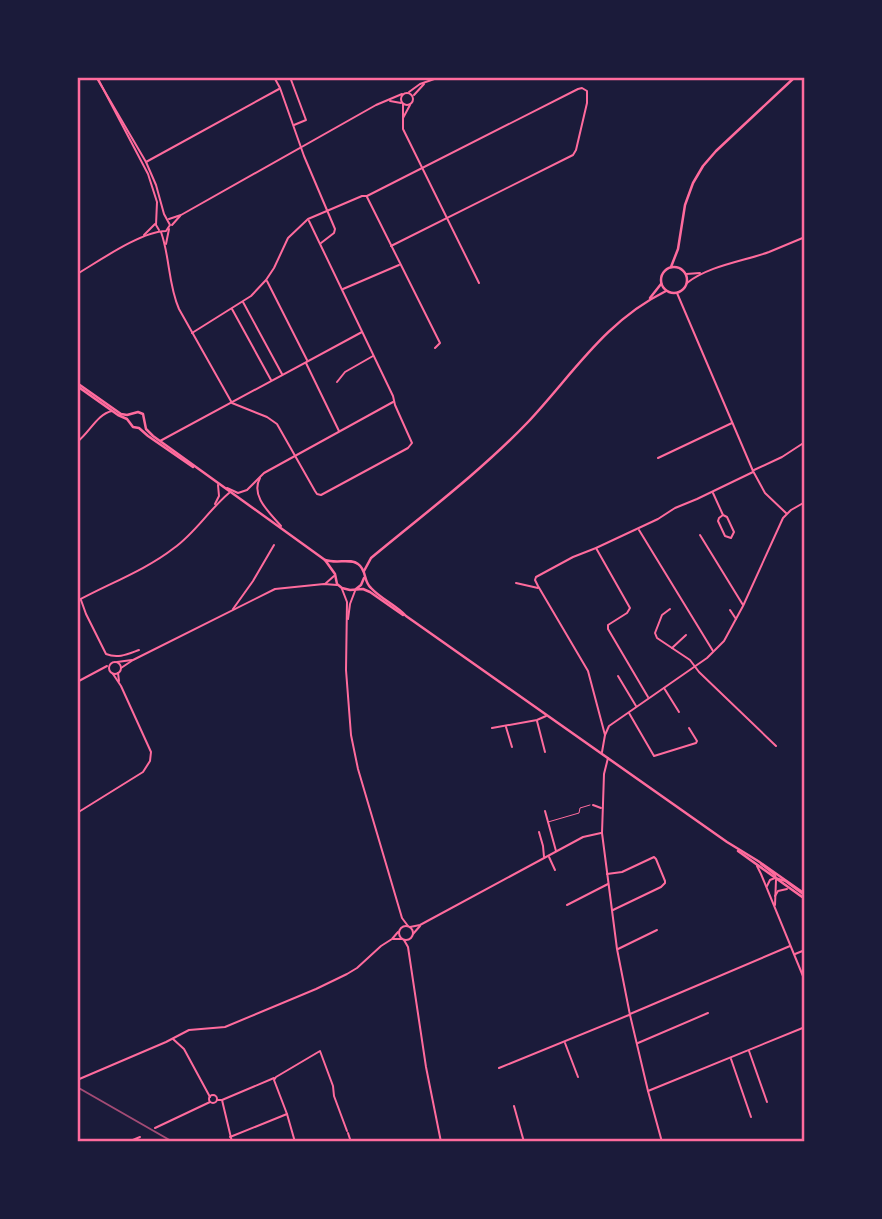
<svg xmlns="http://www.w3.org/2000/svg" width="882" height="1219" viewBox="0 0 882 1219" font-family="'Space Grotesk',sans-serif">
<rect width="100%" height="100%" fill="#1b1b3a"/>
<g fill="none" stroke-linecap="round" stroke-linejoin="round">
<path stroke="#ff6b9d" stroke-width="1" d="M548,822L579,813L580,808L590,805"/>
<g stroke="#ff6b9d" stroke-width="2">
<path d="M274,77L280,88L304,156L335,229L334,233L321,243"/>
<path d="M290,77L306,120L294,125"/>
<path d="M403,104V129L479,283"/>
<path d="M403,118L410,105"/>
<path d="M146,162L279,89"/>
<path d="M367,197L440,343L435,348"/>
<path d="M161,232C170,257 168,284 179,309L232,403L267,417L277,424L315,491L317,494L321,495L408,448L412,443L395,405L393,396L309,221"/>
<path d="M166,244L169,229"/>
<path d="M686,274L700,273"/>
<path d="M267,281L307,360"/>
<path d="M687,283C708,266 744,261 769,252C781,247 793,242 805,237"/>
<path d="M343,289L399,265"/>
<path d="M677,293L753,471L765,493L786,513"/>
<path d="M243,302L282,374"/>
<path d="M232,309L271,380"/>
<path d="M192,333L251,296L266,280L274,268L288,238L308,219L362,196H367L578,89L582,88L587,91V103L576,150L573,155L391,246"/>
<path d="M306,363L339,431"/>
<path d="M337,382L345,372L373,356"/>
<path d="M805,424V427"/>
<path d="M160,441L362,332"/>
<path d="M77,442C90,432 97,414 112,411"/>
<path d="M658,458L732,423"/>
<path d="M754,470L782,457L805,442"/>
<path d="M260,478C250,496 270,513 281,526"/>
<path d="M227,488L238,493L247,490L264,473L393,402"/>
<path d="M713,493L723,515L727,517L734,532L731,538L725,536L718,521L719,518L723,515"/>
<path d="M215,504L219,496L218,485"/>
<path d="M639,530L713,651"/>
<path d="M700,535L743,605"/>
<path d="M596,548L630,608L627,613L608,625V629L648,697"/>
<path d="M516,583L538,588"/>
<path d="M81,600L86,614L106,654C118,659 128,654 139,650"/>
<path d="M77,601C108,584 146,570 174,548C195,533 209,510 229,493"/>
<path d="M233,609L253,581L274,545"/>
<path d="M670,609L662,615L655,633L657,638L690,660L699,672L776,746"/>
<path d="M730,610L736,619"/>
<path d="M672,648L686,635"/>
<path d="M118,673L119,681"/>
<path d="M618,676L636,706"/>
<path d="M664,688L679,712"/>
<path d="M629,713L654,756L696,743L697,741L689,728"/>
<path d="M537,721L545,752"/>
<path d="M506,727L512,747"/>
<path d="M492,728L537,720L546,716"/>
<path d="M605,735L588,671L538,586L535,580L536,577L573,557L596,548L658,519L675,508L697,499L753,472"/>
<path d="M602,752L605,735L609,726L707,658L724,641L743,606L783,518L791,510L805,502"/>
<path d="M608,758L604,774L602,833L617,949L630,1015L648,1091L662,1142"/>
<path d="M593,805L601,808"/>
<path d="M545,811L556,851"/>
<path d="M77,813L143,772L150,761L151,752L121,686L113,674"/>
<path d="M539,832L543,846L544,857"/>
<path d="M549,857L555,870"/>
<path d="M761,864L775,875L776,878L785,881L804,895"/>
<path d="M757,866L761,874L805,981"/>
<path d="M607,874L622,872L654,857L656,859L665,881V883L661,887L613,910"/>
<path d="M767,886L770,880L775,878"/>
<path d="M775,896L778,891L787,889"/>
<path d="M567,905L608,884"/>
<path d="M775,905L776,880"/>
<path d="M410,927L420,925L583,837L601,833"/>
<path d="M413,934L420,926"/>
<path d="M393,939H402"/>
<path d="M618,949L657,930"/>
<path d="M795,954L805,950"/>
<path d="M630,1014L790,946"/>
<path d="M173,1039L184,1049L210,1097"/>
<path d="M565,1043L578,1077"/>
<path d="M638,1043L708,1013"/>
<path d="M749,1051L767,1102"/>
<path d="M731,1059L751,1117"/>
<path d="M499,1068L629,1015"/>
<path d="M77,1080L166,1042L189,1030L225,1027L316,989L347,974L357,968L381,946L392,939L398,932"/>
<path d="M648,1091L805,1027"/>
<circle cx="213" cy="1099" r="4"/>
<path d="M217,1100H222L232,1142"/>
<path d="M222,1100L274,1078"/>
<path d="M514,1106L524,1142"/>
<path d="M155,1128L210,1102"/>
<path d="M348,1133L351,1142"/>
<path d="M230,1137L287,1114"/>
<path d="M179,1141L188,1140L194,1142"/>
<path d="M128,1142L140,1137"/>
<path d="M295,1142L287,1114L274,1080L276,1077L320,1051L333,1086L334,1096L347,1131"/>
<path d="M497,1142L508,1141L516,1142"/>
</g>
<g stroke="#ff6b9d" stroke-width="2">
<path d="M97,77L148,174L157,202L156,225L159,230"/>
<path d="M409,92L420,84L440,77"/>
<circle cx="407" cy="99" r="6"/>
<path d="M414,95L424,84"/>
<path d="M390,101L401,103"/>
<path d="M169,219L181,215L376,105L402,94"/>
<path d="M172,225L180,216"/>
<path d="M144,235L155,224"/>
<path d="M77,274C99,261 142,231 166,231L170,225L164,214L156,185L146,162L98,80"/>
<path d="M325,584L334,576"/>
<path d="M342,589L347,602L346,670L351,735L358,769L402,918L408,926"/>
<path d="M348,619L350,604L355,591"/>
<circle cx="115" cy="668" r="6"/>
<path d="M117,662L132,660"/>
<path d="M121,668L133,660L275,589L324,584L337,585"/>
<path d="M77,682L107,666"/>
<circle cx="406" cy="933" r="7"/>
<path d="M404,940L408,947L426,1067L441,1142"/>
</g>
<g stroke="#ff6b9d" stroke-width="2.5">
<circle cx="674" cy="280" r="13"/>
<path d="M671,267L678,249L685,205L693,183L703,166L716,151L795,77"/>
<path d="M650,298L661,284"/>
<path d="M364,571L371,558C424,514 480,472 528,422C573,374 605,321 666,291"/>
</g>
<g stroke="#ff6b9d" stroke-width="2.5">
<path d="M77,383L121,414L127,415L138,412L143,414L146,429L153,436L325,560L335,574L337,584L342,588L350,590L363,589L370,592L403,615"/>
<path d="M77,386L118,415L127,419L133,427L139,428L148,436L193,467"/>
<path d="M325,560C337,564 351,558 358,564C367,570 363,581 371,588C381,599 396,605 406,616L727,842L758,861L805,894"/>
<path d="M356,589L361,585L364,578"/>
<path d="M738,851L805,899"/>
</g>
<path stroke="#a44b75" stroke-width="2" d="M77,1087L173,1142"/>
</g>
<rect width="882" height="1219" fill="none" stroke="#1b1b3a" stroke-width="158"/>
<rect x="79" y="79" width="724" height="1061" fill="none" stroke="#ff6b9d" stroke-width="2.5"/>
</svg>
